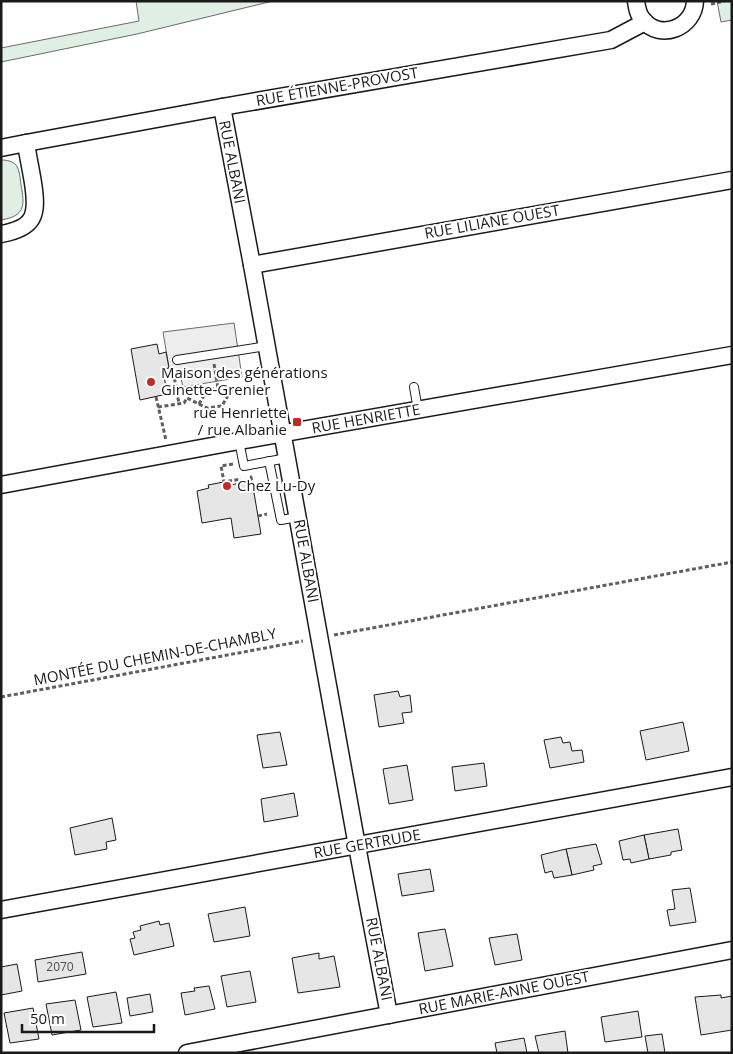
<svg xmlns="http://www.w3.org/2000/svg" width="733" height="1054" viewBox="0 0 733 1054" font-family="'Open Sans',sans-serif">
<rect width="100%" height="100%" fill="#fff"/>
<g fill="#e0efe3" stroke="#6a6a6a">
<path d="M136,1H273L137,34L1,62V48L139,21Z"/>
<path d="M717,1H732V20L721,22Z"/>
<path d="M1,160C7,160 12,161 16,165C20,170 20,179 21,185C25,206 25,216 1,220Z"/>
</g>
<path fill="#ededed" stroke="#6a6a6a" d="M234,323L242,377L183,387L180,375L174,376L169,368L163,332Z"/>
<g fill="#e6e6e6" stroke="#1a1a1a">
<path d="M157,344L159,354L166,352L169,368L163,369L167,394L140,400L131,349Z"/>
<path d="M229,481L230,485L252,481L261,534L234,538L231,518L202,523L197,491L209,488L208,485Z"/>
<path d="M398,691L400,697L410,695L412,712L402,713L404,723L379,727L374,695Z"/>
<path d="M683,722L689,751L646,760L640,731Z"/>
<path d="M280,732L287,765L263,768L257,735Z"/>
<path d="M561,737L563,743L570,742L572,751L582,750L584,762L550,768L544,740Z"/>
<path d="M484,763L487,786L455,791L452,767Z"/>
<path d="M407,765L413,800L389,804L383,769Z"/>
<path d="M294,793L298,816L264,822L261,799Z"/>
<path d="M112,818L116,840L106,842L107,849L75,855L70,828Z"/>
<path d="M678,829L682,850L671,852V855L649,859L644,835Z"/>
<path d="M644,835L649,859L631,863L630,859L623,860L619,841Z"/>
<path d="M596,844L602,864L593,866L594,870L572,875L566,849Z"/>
<path d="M566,849L572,875L554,878L552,871L545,873L541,855Z"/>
<path d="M430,869L434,891L402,896L398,874Z"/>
<path d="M690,888L696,922L670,926L667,910L675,909L672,890Z"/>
<path d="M245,907L250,936L214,942L208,914Z"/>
<path d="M159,921L160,925L169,923L174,946L134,955L130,939L135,938L133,932L141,930L140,926Z"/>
<path d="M445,929L453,966L425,971L418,933Z"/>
<path d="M517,934L522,960L495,965L489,938Z"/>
<path d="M82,952L86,974L38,982L35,960Z"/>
<path d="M319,953V959L334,956L340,987L298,993L292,958Z"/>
<path d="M17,964L22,991L1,995V967Z"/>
<path d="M250,971L256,1002L227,1007L221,976Z"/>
<path d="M209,986L215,1009L185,1015L181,993L195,991L194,988Z"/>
<path d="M116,992L122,1023L93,1027L87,997Z"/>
<path d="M150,994L153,1012L130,1016L127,998Z"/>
<path d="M721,995V998L732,996V1030L701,1035L695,997Z"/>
<path d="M75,1000L81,1030L52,1035L46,1004Z"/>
<path d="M33,1008L39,1039L10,1043L4,1013Z"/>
<path d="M638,1011L642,1037L605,1042L601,1017Z"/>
<path d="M565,1031L568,1053H539L535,1036Z"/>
<path d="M662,1034L665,1053H648L645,1036Z"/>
<path d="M524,1038L527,1053H497L495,1043Z"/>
</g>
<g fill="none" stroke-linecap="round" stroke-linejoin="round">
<defs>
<g id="service">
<path d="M177,360L267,346"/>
<path d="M414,387L418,410"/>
<path d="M239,441L244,466L287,458"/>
<path d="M269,461L281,520L298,517"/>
</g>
<g id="minor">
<path d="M636,1C637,8 638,15 643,20C660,41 694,28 695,1"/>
<path d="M222,107L252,265L357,846L389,1015"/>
<path d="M26,143L222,107L611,40L645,22"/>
<path d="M1,148L26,143C28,157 31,170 33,183C38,215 35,228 1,234"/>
<path d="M252,265L732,180"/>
<path d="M1,485L239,441L732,355"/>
<path d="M1,910L732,777"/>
<path d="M187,1053L732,950"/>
</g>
</defs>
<use href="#service" stroke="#1a1a1a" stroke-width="10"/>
<use href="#minor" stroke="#1a1a1a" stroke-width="19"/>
<g stroke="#5f5f5f" stroke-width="3" stroke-dasharray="4 2.5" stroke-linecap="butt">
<path d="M711,4L725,1"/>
<path d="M214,364L218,388"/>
<path d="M175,372L174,376L179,404"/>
<path d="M156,397L166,440"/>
<path d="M199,404L207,408L222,406L231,390"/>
<path d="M158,407L184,403L187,398L199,404L207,390C224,387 224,386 240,395"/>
<path d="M233,464L221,466L224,482L241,479"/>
<path d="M250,477H251L254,492L264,490"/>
<path d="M258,516L267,514"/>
<path d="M334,635L732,562"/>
<path d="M1,697L303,641"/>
</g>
<use href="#service" stroke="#fff" stroke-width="8"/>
<use href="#minor" stroke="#fff" stroke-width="16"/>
</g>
<g fill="#c62828" stroke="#fff" stroke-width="2">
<circle cx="151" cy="382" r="5"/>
<rect x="292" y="417" width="10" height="10" rx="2.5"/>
<circle cx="227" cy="486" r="5"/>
</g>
<g text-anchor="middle" stroke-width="4" stroke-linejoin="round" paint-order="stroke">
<g font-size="12" fill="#4d4d4d">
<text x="60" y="971">2070</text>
</g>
<g font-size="15" fill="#1a1a1a" stroke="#fff">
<text transform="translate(337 87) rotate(-10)" y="5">RUE ÉTIENNE-PROVOST</text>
<text transform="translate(232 162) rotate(79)" y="5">RUE ALBANI</text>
<text transform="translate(492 222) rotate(-10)" y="5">RUE LILIANE OUEST</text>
<text transform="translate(366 419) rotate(-10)" y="5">RUE HENRIETTE</text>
<text transform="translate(306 561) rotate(80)" y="5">RUE ALBANI</text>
<text transform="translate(155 657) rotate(-11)" y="5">MONTÉE DU CHEMIN-DE-CHAMBLY</text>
<text transform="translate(367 844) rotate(-10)" y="5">RUE GERTRUDE</text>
<text transform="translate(379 959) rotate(79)" y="5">RUE ALBANI</text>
<text transform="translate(504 993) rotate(-11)" y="5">RUE MARIE-ANNE OUEST</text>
</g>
<g font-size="15" fill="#1a1a1a" stroke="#fff" text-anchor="start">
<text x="161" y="378">Maison des générations<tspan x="161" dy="17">Ginette-Grenier</tspan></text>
<text x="287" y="418" text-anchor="end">rue Henriette<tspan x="287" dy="17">/ rue Albanie</tspan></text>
<text x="237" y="491">Chez Lu-Dy</text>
</g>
</g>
<rect width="733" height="1054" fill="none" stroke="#1a1a1a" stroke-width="5"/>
<path d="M22 1024v8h132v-8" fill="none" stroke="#1a1a1a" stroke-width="2.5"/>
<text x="30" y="1024" font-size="15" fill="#1a1a1a" stroke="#ffffff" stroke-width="4" paint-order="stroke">50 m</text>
</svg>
